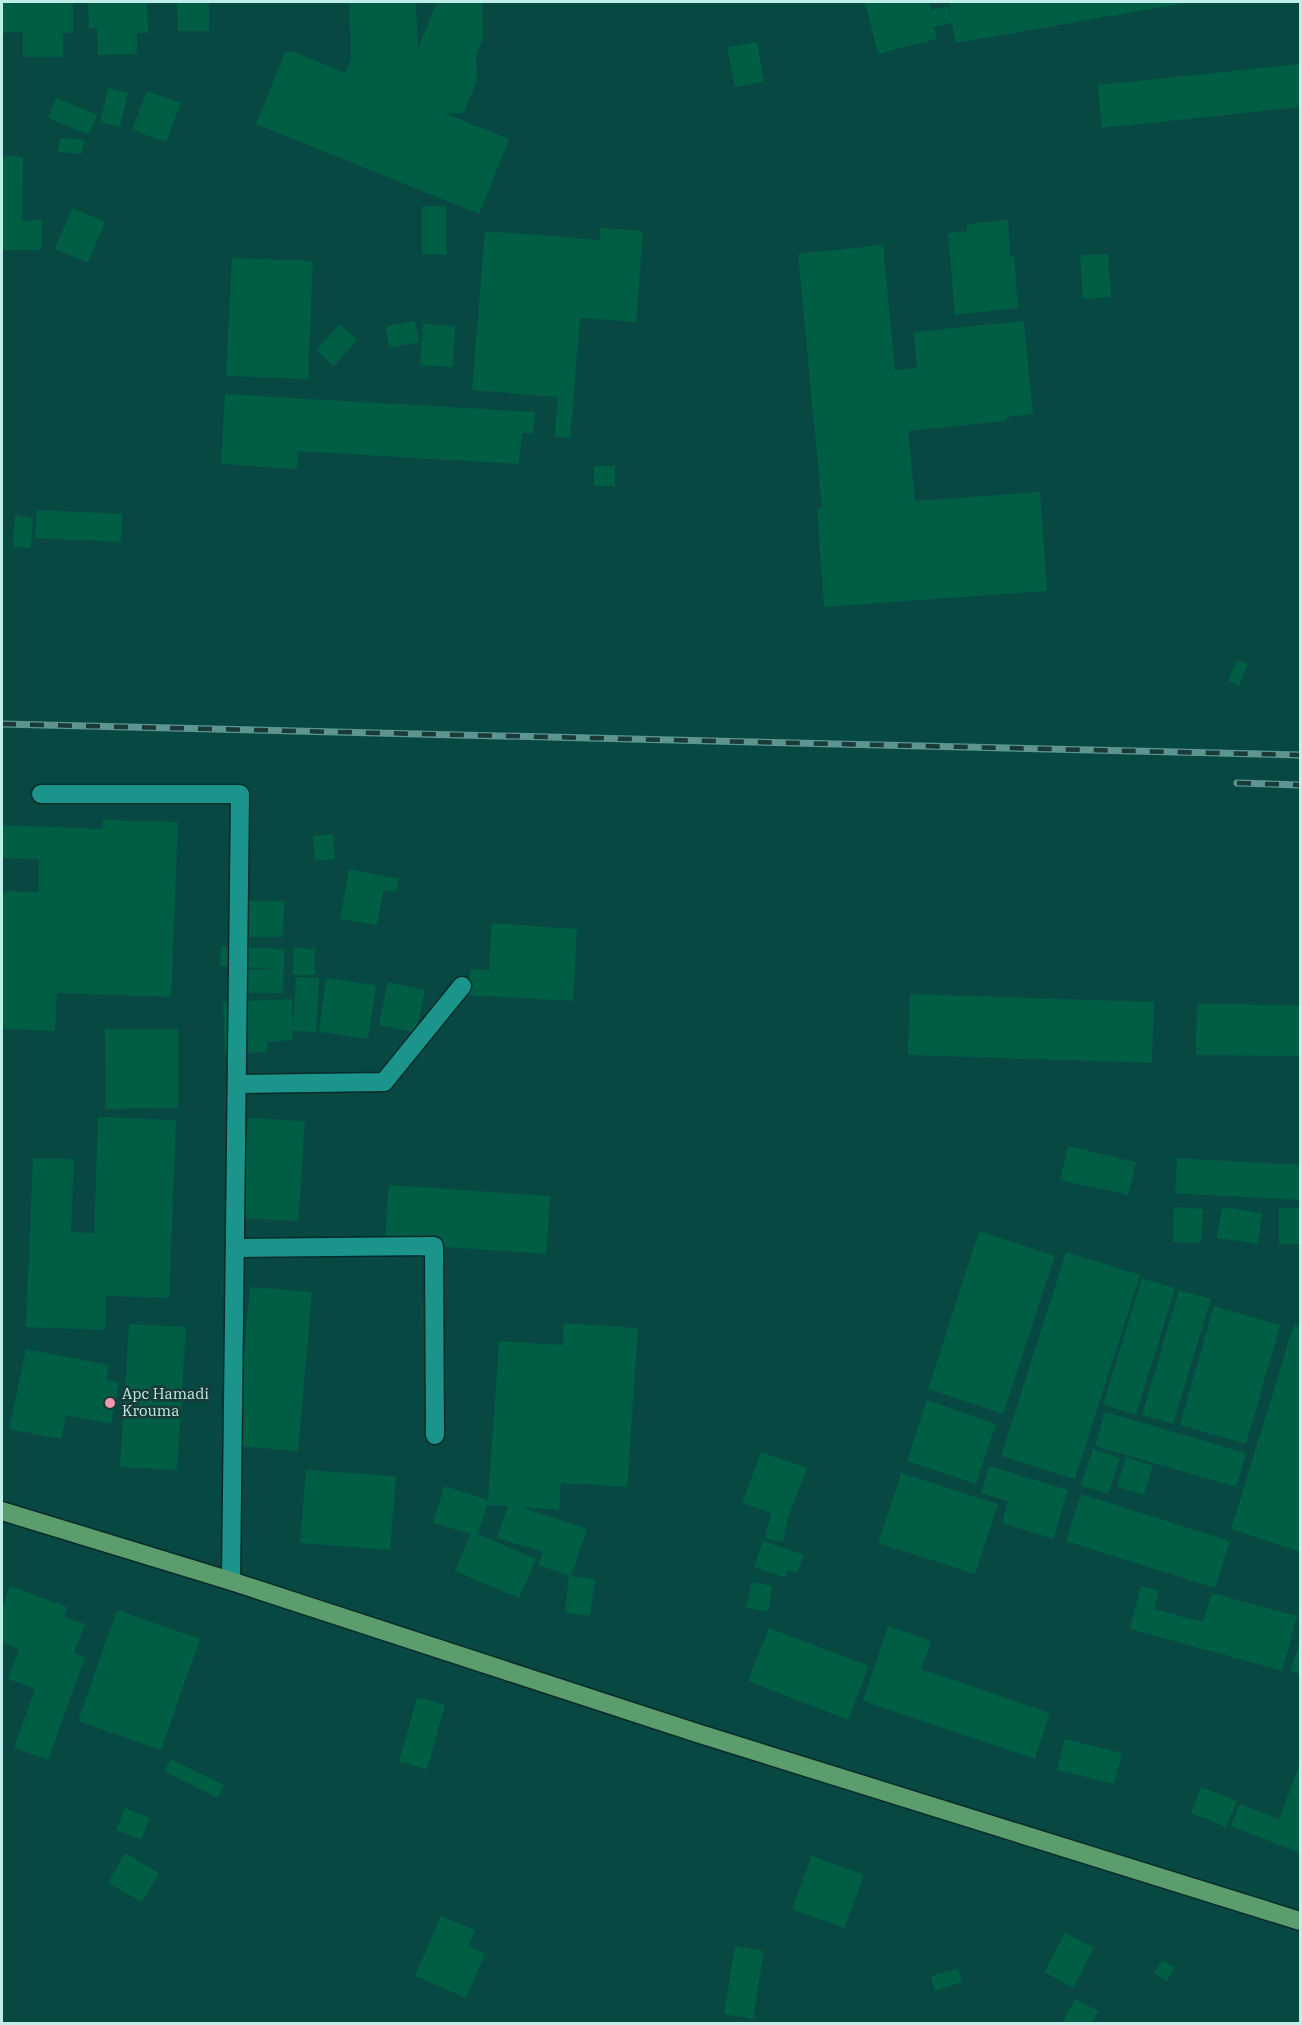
<svg xmlns="http://www.w3.org/2000/svg" width="1302" height="2025" viewBox="0 0 1302 2025" font-family="'IBM Plex Serif',serif">
<rect width="100%" height="100%" fill="#084843"/>
<g fill="#005e44">
<path d="M2,2H73V33H63V57H23V32L2,33Z"/>
<path d="M88,2H147L148,33H137V54L98,55L97,28H89Z"/>
<path d="M177,2H209V31H178Z"/>
<path d="M349,2H416L418,48L437,2H482L483,38L476,56L477,80L464,113H444L509,139L479,214L256,124L285,52H294L345,73L351,59Z"/>
<path d="M865,2H929L931,10L948,6L951,19L949,2L1186,3L956,43L952,23L934,27L937,39L878,54Z"/>
<path d="M757,42L764,82L735,87L727,47Z"/>
<path d="M1300,64V107L1102,128L1098,85Z"/>
<path d="M108,88L128,93L120,127L100,122Z"/>
<path d="M147,91L181,103L166,142L132,130Z"/>
<path d="M56,98L97,115L89,135L48,118Z"/>
<path d="M60,138L84,140L82,154L58,152Z"/>
<path d="M2,156L23,157L22,221L42,220L41,250H2Z"/>
<path d="M422,206H446V255L422,254Z"/>
<path d="M72,208L105,222L88,263L55,249Z"/>
<path d="M1008,220L1010,256L1014,255L1018,308L955,315L948,233L967,231V224Z"/>
<path d="M600,228L643,231L636,322L580,318L570,438L555,437L558,397L472,390L485,231L600,240Z"/>
<path d="M883,245L895,370L917,368L914,332L1024,321L1033,414L1006,417V421L908,431L915,501L902,502L1040,492L1047,591L824,607L817,509L822,508L798,254Z"/>
<path d="M1108,254L1111,297L1083,299L1080,255Z"/>
<path d="M232,258L313,261L308,379L226,376Z"/>
<path d="M415,321L419,342L389,348L386,326Z"/>
<path d="M340,324L357,340L334,366L316,350Z"/>
<path d="M423,324L455,326L453,367L420,365Z"/>
<path d="M225,394L535,412L533,434L522,433L519,464L298,451L297,469L221,464Z"/>
<rect x="594" y="466" width="21" height="20"/>
<path d="M37,510L122,514L121,542L35,538Z"/>
<path d="M15,516L33,518L31,548L13,547Z"/>
<path d="M1237,660L1248,664L1239,686L1228,681Z"/>
<path d="M103,820L178,822L171,997L57,993L55,1031L2,1029V891L38,892L39,859L2,858V825L102,829Z"/>
<path d="M333,834L335,859L315,860L313,836Z"/>
<path d="M349,869L399,879L396,892L383,890L377,925L340,919Z"/>
<path d="M243,901H284L283,937H242Z"/>
<path d="M492,923L577,929L573,1001L468,995L470,969L489,970Z"/>
<path d="M221,946L284,949L283,993H233V970L280,969L220,966Z"/>
<path d="M293,948L315,949V975H293Z"/>
<path d="M296,977L319,978L316,1032L293,1031Z"/>
<path d="M326,978L376,985L368,1039L319,1032Z"/>
<path d="M388,982L425,990L416,1033L379,1025Z"/>
<path d="M910,994L1154,1002L1152,1063L908,1055Z"/>
<path d="M292,999L293,1040L267,1042V1052L225,1054L223,1002Z"/>
<path d="M1197,1004L1300,1005V1056L1196,1055Z"/>
<path d="M105,1029H178V1108L106,1109Z"/>
<path d="M98,1117L176,1120L169,1298L106,1296L105,1330L26,1327L33,1158L74,1159L71,1232L94,1233Z"/>
<path d="M248,1118L305,1121L298,1221L242,1218Z"/>
<path d="M1068,1146L1136,1162L1128,1195L1060,1180Z"/>
<path d="M1177,1158L1300,1165V1200L1175,1193Z"/>
<path d="M389,1185L550,1196L546,1254L385,1243Z"/>
<path d="M1174,1207L1203,1209L1201,1243L1173,1242Z"/>
<path d="M1222,1207L1262,1213L1258,1244L1217,1238Z"/>
<rect x="1279" y="1208" width="21" height="36"/>
<path d="M979,1231L1055,1256L1003,1414L928,1389Z"/>
<path d="M1066,1252L1140,1275L1075,1479L1001,1456Z"/>
<path d="M1142,1278L1175,1288L1136,1415L1103,1405Z"/>
<path d="M250,1287L312,1292L298,1451L236,1446Z"/>
<path d="M1179,1290L1211,1299L1173,1424L1142,1415Z"/>
<path d="M1214,1306L1280,1325L1246,1444L1180,1425Z"/>
<path d="M564,1323L638,1328L627,1487L561,1483L559,1510L521,1507L587,1529L571,1576L538,1565L543,1552L497,1538L508,1506L487,1505L478,1534L536,1559L519,1598L455,1571L471,1534L433,1523L444,1486L488,1500L499,1341L563,1345Z"/>
<path d="M129,1324L186,1327L177,1470L120,1467Z"/>
<path d="M1294,1324L1300,1326V1552L1231,1529Z"/>
<path d="M26,1349L109,1365L106,1380L119,1383L111,1424L66,1415L61,1439L9,1429Z"/>
<path d="M927,1400L996,1424L976,1484L907,1461Z"/>
<path d="M1105,1412L1246,1453L1236,1487L1095,1446Z"/>
<path d="M1093,1449L1120,1458L1108,1494L1081,1485Z"/>
<path d="M761,1452L807,1468L788,1518L783,1542L765,1538L771,1513L742,1503Z"/>
<path d="M1126,1457L1153,1466L1144,1495L1117,1487Z"/>
<path d="M989,1466L1068,1490L1053,1539L1002,1523L1008,1501L981,1493Z"/>
<path d="M306,1470L396,1476L390,1550L300,1543Z"/>
<path d="M901,1473L998,1504L975,1574L878,1543Z"/>
<path d="M1081,1494L1230,1541L1215,1588L1066,1541Z"/>
<path d="M763,1541L804,1555L797,1573L787,1570L785,1578L754,1567Z"/>
<path d="M569,1576L595,1579L590,1616L565,1613Z"/>
<path d="M752,1582L772,1586L768,1612L746,1608Z"/>
<path d="M10,1586L67,1607L64,1617L85,1624L74,1653L85,1657L48,1760L14,1748L35,1689L8,1679L19,1649L2,1643V1609Z"/>
<path d="M1141,1586L1159,1591L1154,1609L1203,1622L1212,1593L1297,1616L1282,1671L1130,1629Z"/>
<path d="M117,1610L200,1639L161,1750L78,1721Z"/>
<path d="M888,1626L931,1641L921,1669L1050,1713L1035,1759L863,1701Z"/>
<path d="M769,1628L869,1666L848,1720L748,1681Z"/>
<path d="M1300,1641V1674L1290,1671Z"/>
<path d="M417,1697L445,1705L427,1769L399,1762Z"/>
<path d="M1065,1739L1122,1753L1114,1784L1057,1770Z"/>
<path d="M171,1759L224,1785L218,1798L164,1771Z"/>
<path d="M1300,1763V1853L1231,1826L1240,1804L1279,1819Z"/>
<path d="M1201,1787L1237,1801L1226,1827L1191,1813Z"/>
<path d="M125,1808L150,1818L141,1840L116,1830Z"/>
<path d="M125,1853L159,1873L142,1902L108,1883Z"/>
<path d="M812,1856L864,1875L844,1928L792,1909Z"/>
<path d="M441,1916L475,1930L468,1946L485,1954L466,1998L415,1976Z"/>
<path d="M1065,1933L1094,1948L1073,1988L1044,1972Z"/>
<path d="M735,1946L764,1951L753,2019L724,2014Z"/>
<path d="M1162,1960L1175,1968L1167,1981L1154,1973Z"/>
<path d="M958,1968L962,1982L935,1991L931,1976Z"/>
<path d="M1075,1999L1098,2011L1091,2024H1062Z"/>
</g>
<g fill="none" stroke-linecap="round" stroke-linejoin="round">
<defs>
<g id="minor">
<path d="M41,794H240L231,1581"/>
<path d="M237,1084L384,1082L462,986"/>
<path d="M235,1248L434,1246L435,1435"/>
</g>
<path id="major" d="M2,1511L231,1581L700,1734L1300,1921"/>
</defs>
<use href="#minor" stroke="#072b28" stroke-width="21"/>
<use href="#major" stroke="#072b28" stroke-width="21"/>
<use href="#minor" stroke="#1b958b" stroke-width="18"/>
<use href="#major" stroke="#5b9d6c" stroke-width="18"/>
<defs>
<g id="rail">
<path d="M2,724L1300,755"/>
<path d="M1237,783L1300,785"/>
</g>
</defs>
<use href="#rail" stroke="#5d9690" stroke-width="7"/>
<use href="#rail" stroke="#193a37" stroke-width="4.5" stroke-dasharray="14" stroke-linecap="butt"/>
</g>
<circle fill="#f29aad" stroke="#193a37" stroke-width="2" cx="110" cy="1403" r="6"/>
<g text-anchor="middle" stroke-width="5" stroke-linejoin="round" paint-order="stroke">
<g font-size="15" fill="#beeee7" stroke="#193a37" text-anchor="start">
<text x="122" y="1399">Apc Hamadi<tspan x="122" dy="17">Krouma</tspan></text>
</g>
</g>
<rect width="1302" height="2025" fill="none" stroke="#beeee7" stroke-width="6"/>
</svg>
